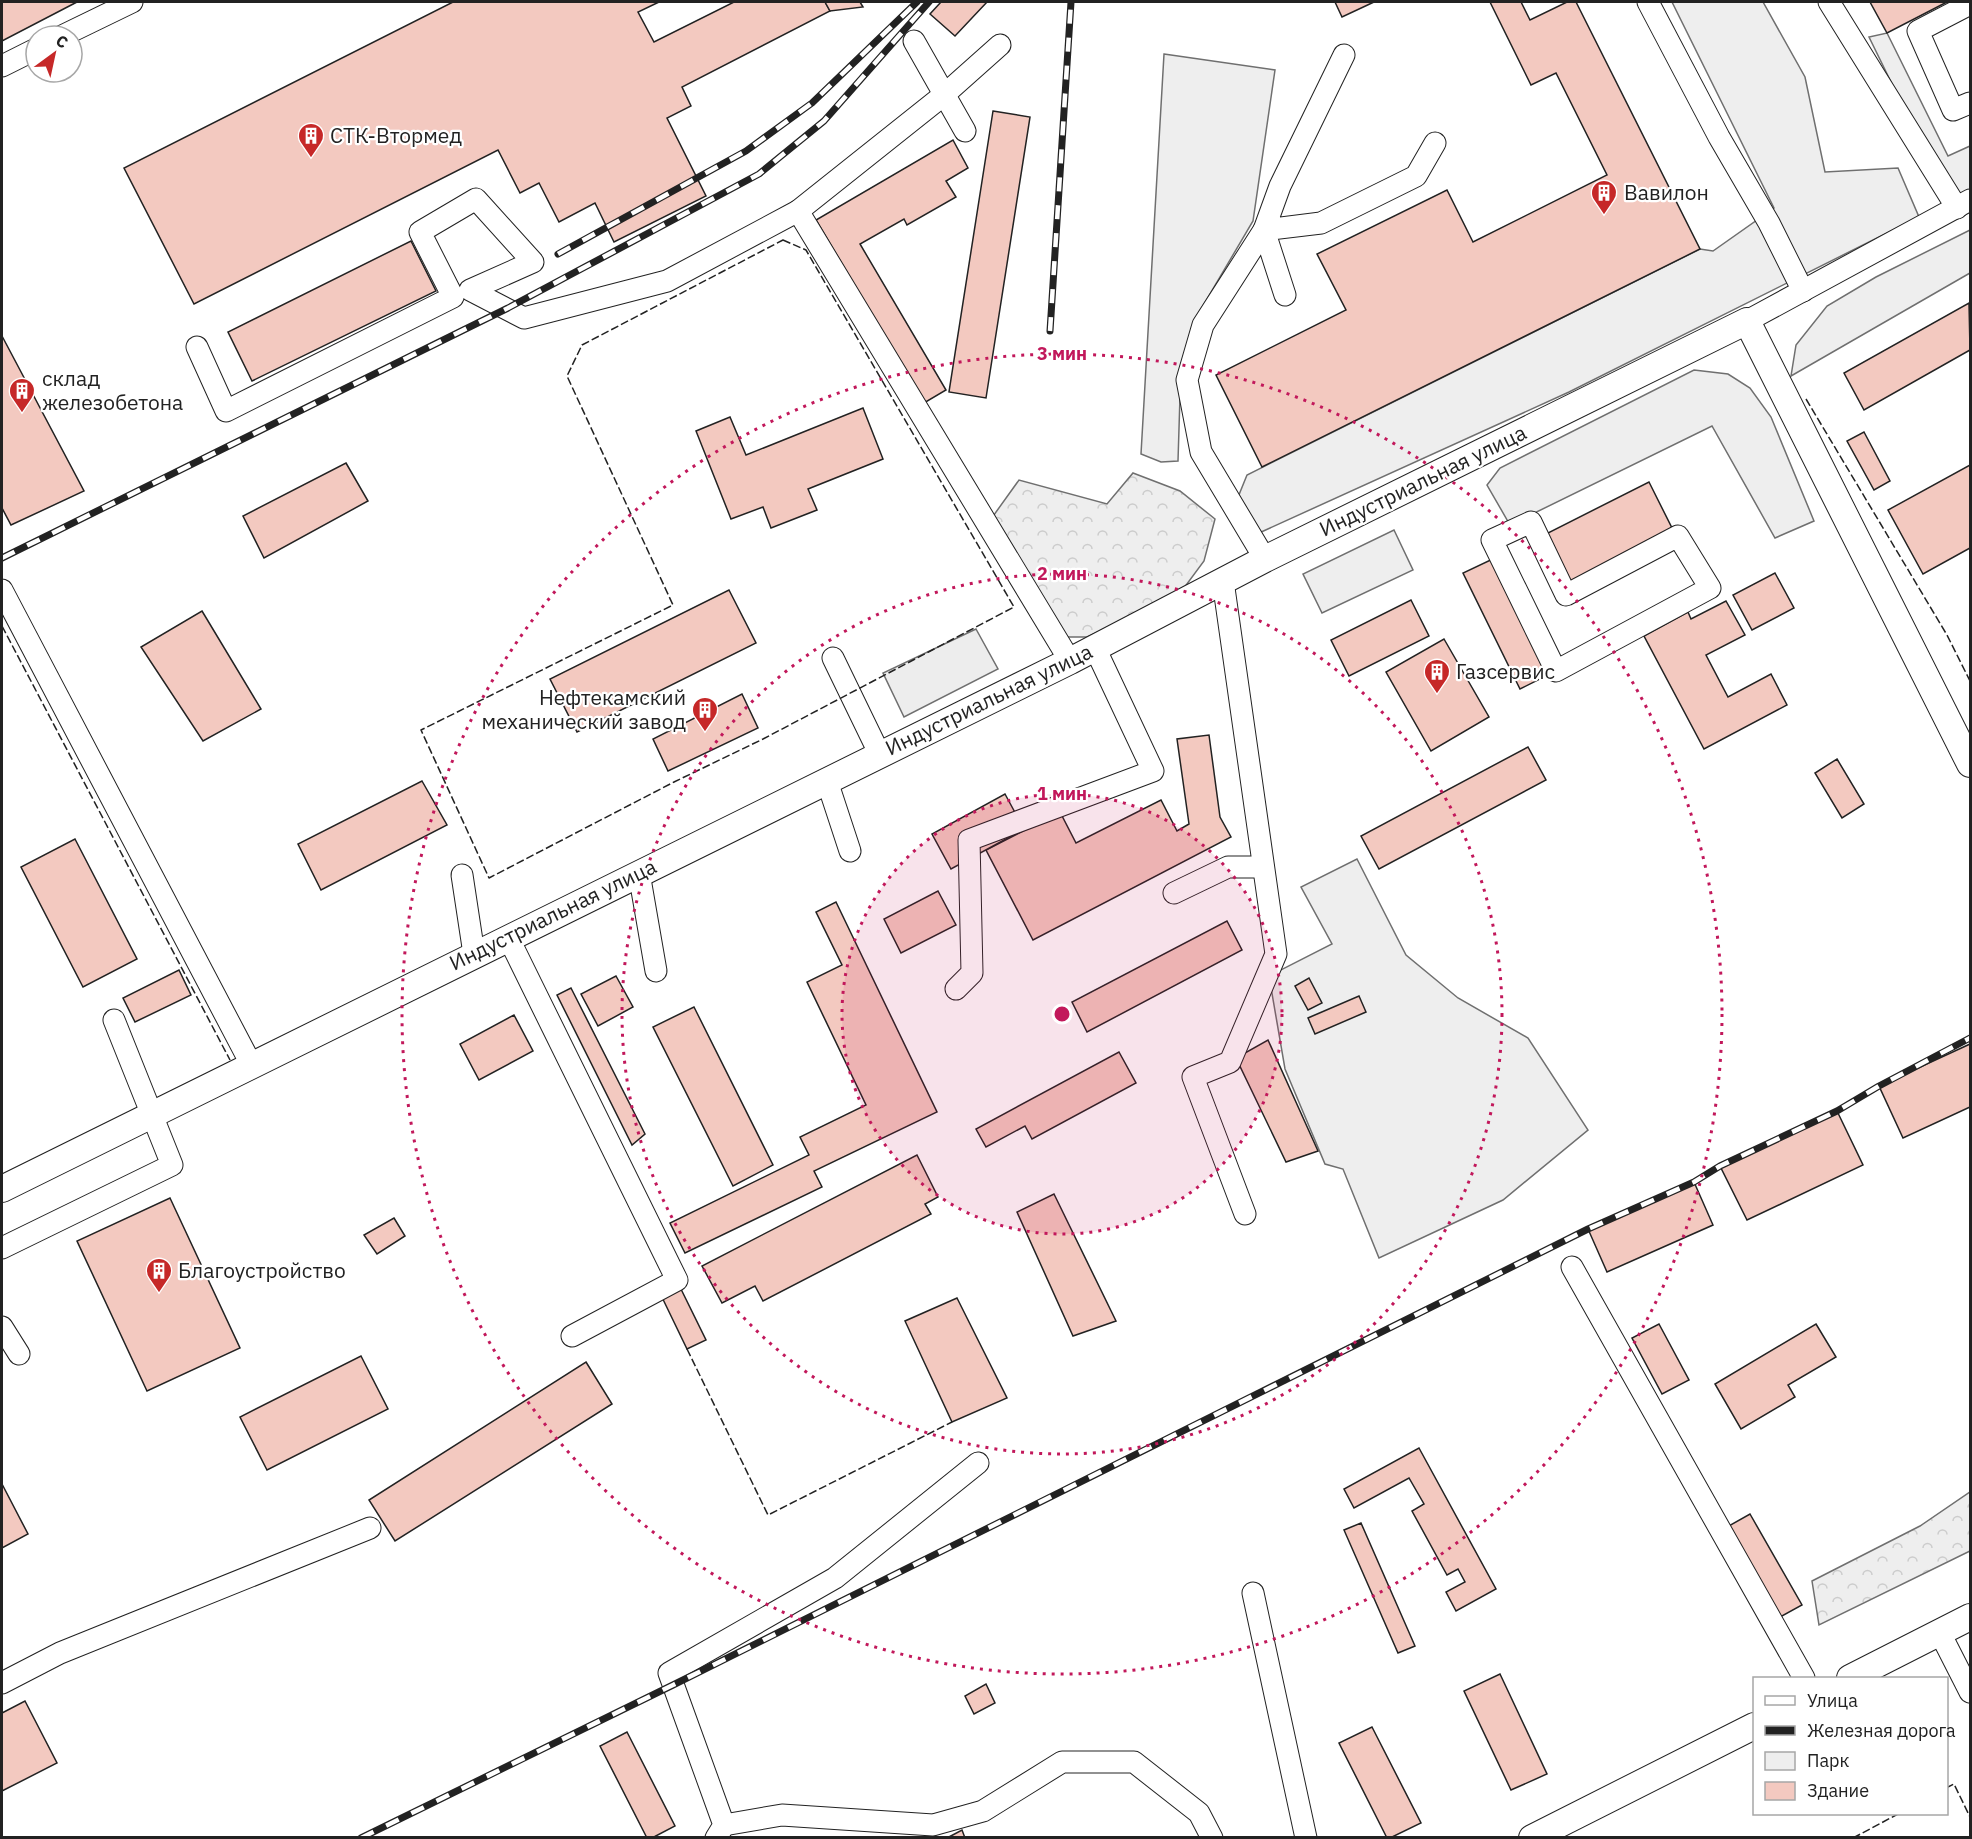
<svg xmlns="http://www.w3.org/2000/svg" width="1972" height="1839" viewBox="0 0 1972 1839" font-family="'IBM Plex Sans',sans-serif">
<defs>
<pattern id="forest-crowns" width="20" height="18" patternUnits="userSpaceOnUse" patternTransform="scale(1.5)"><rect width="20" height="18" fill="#eee"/><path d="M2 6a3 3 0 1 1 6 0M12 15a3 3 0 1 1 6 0" fill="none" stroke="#ccc"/></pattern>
</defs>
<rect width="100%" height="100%" fill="#fff"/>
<g fill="#eee" stroke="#6f6f6f" stroke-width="1.5">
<path d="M1672,2H1763L1805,77L1825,172L1898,168L1919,217L1569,392L1248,538L1232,512L1247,475L1700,249L1713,251L1774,208Z"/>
<path d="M1887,33L1948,156L1970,146V194L1958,199L1943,188L1869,37Z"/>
<path d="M1164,54L1275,70L1253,221L1194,321L1181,364L1178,461L1161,462L1141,454Z"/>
<path d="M1970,230V273L1791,376L1796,345L1827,306L1876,277Z"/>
<path d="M1694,370L1728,374L1750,388L1771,417L1814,521L1775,538L1712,426L1510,525L1487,485L1500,468Z"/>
<path d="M1394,530L1413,570L1322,613L1303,574Z"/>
<path d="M1357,859L1406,955L1458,998L1528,1038L1588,1130L1503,1200L1379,1258L1343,1169L1325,1164L1285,1069L1269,976L1332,944L1301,887Z"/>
</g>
<g fill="url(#forest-crowns)" stroke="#6f6f6f" stroke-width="1.5">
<path d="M1133,473L1180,491L1215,519L1204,561L1184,588L1134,616L1087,637H1051L986,526L1019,480L1107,504Z"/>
<path d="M1970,1492V1551L1819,1625L1812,1581L1920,1526Z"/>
</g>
<path fill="#ededed" stroke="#6f6f6f" stroke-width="1.5" d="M976,629L998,669L904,717L883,673Z"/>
<g fill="#f3c9c0" stroke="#222" stroke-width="1.5">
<path d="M2,2H77L2,41Z"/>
<path d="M453,2H659L638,12L654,42L734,2H825L830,11L682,87L691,106L667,118L706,196L614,242L595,203L559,222L539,183L520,193L498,150L194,304L124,168Z"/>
<path d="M825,2H860L863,7L830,11Z"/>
<path d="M941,2H987L955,36L930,14Z"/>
<path d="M1335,2H1374L1342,17Z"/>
<path d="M1490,2H1521L1530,20L1567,2H1576L1700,249L1262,467L1216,375L1346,310L1317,254L1447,190L1473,242L1607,175L1556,73L1531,85Z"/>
<path d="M1870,2H1947L1887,33Z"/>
<path d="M993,111L1030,117L986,398L949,392Z"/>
<path d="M953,140L968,168L946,181L956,197L907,225L904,219L860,244L946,390L924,403L816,220Z"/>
<path d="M411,241L436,291L252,381L228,332Z"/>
<path d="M1969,303L1970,350L1864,410L1844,373Z"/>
<path d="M2,336L84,491L11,525L2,508Z"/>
<path d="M863,408L883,459L808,489L817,510L771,528L763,507L731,519L696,431L730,417L746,455Z"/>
<path d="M1864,432L1890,481L1874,490L1847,441Z"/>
<path d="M346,463L368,501L264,558L243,516Z"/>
<path d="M1970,465V548L1923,574L1888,510Z"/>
<path d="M1649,482L1674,532L1565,586L1540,537Z"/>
<path d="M1499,556L1556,671L1520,689L1463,573Z"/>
<path d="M1775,573L1794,608L1752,630L1733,595Z"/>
<path d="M729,590L756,643L577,732L550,679Z"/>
<path d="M1411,600L1429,636L1349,676L1331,640Z"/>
<path d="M1726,601L1745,635L1706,655L1728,697L1771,674L1787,705L1704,749L1644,636L1688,612L1691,619Z"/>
<path d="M202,611L261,709L203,741L141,647Z"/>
<path d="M1444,639L1489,717L1431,751L1386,672Z"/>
<path d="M742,694L758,728L668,771L653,739Z"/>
<path d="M1209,735L1220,817L1231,837L1033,940L986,850L1060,812L1076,843L1161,800L1177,831L1189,824L1177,739Z"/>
<path d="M1528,747L1546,780L1379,869L1361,836Z"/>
<path d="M1837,759L1864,804L1842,818L1815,773Z"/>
<path d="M422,781L447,825L321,890L298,844Z"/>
<path d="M1005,794L1024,829L951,869L932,834Z"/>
<path d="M75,839L137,959L83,987L21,867Z"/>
<path d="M938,891L956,925L901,953L884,919Z"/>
<path d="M836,902L937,1112L814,1171L822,1187L685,1253L670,1223L809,1155L800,1137L866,1105L807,982L842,965L816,912Z"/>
<path d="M1227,921L1242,950L1087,1032L1072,1002Z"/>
<path d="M179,970L191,995L135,1022L123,998Z"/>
<path d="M616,976L633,1007L598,1026L581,994Z"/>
<path d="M1309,978L1322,1003L1308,1010L1295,986Z"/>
<path d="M571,988L645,1134L632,1145L557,995Z"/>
<path d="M1359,996L1366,1012L1315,1034L1308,1018Z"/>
<path d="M694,1007L773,1165L733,1186L653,1027Z"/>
<path d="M514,1015L533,1051L479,1080L460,1044Z"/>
<path d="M1268,1040L1318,1151L1286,1162L1236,1058Z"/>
<path d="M1970,1044V1107L1903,1138L1879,1086Z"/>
<path d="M1119,1052L1136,1083L1032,1139L1025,1126L986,1147L976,1129Z"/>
<path d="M1837,1111L1863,1165L1747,1220L1720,1166Z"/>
<path d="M917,1155L938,1197L925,1204L931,1214L763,1301L755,1286L722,1303L702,1266Z"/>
<path d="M1694,1182L1713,1225L1607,1272L1588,1229Z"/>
<path d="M1054,1194L1116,1321L1073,1336L1017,1212Z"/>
<path d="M170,1198L240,1348L147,1391L77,1241Z"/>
<path d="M394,1218L405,1236L377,1254L364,1235Z"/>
<path d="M677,1281L706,1340L687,1349L658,1289Z"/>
<path d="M957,1298L1007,1398L952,1422L905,1321Z"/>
<path d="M1659,1324L1689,1380L1662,1394L1632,1338Z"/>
<path d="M1816,1324L1836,1357L1788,1385L1795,1397L1741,1429L1715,1384Z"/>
<path d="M361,1356L388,1409L267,1470L240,1417Z"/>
<path d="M586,1362L612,1404L395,1541L369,1500Z"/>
<path d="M1419,1448L1496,1589L1456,1611L1446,1592L1465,1582L1458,1569L1447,1575L1412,1511L1424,1504L1409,1478L1354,1508L1344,1489Z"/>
<path d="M2,1484L28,1534L2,1548Z"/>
<path d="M1750,1514L1802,1605L1771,1622L1720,1531Z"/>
<path d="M1361,1523L1415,1646L1398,1653L1344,1530Z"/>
<path d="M1500,1674L1547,1774L1511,1790L1464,1691Z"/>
<path d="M986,1684L995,1703L974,1714L965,1696Z"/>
<path d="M25,1701L57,1763L2,1791V1713Z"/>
<path d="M1372,1727L1421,1823L1390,1838H1387L1339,1743Z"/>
<path d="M627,1732L675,1826L652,1838H647L600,1746Z"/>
<path d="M962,1830L965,1838H947Z"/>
</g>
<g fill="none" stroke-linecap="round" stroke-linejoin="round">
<defs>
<g id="minor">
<path d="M1648,2L1719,137L1769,223L1803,291"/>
<path d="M1829,2L1957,208"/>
<path d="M1970,4L1918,31L1953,110L1970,103"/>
<path d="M62,36L132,2"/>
<path d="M914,41L965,131"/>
<path d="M1000,45L945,94L798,211L1070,661"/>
<path d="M1344,55L1280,186L1264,230L1321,223L1416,176L1435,143"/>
<path d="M2,66L36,49"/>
<path d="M1747,321L1970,200"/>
<path d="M197,347L226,411L453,297L420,232L476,199L533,262L470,290L524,318L667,281L798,211"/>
<path d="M1531,522L1566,595L1678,536L1710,588L1556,671L1492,540Z"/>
<path d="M1265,559L1201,452L1187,380L1203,325L1264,230L1285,295"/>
<path d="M1223,581L1276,954L1230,1062L1193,1077L1245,1214"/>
<path d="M2,590L251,1064"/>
<path d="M833,658L880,755"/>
<path d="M827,781L850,851"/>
<path d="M639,873L656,971"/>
<path d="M462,875L474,954"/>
<path d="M1174,893L1228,867H1263"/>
<path d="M508,937L677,1280L572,1336"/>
<path d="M956,989L972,973L969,840L1153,771L1095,648"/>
<path d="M2,1248L172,1165L114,1020"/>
<path d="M1572,1267L1804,1678"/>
<path d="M2,1327L19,1354"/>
<path d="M1253,1593L1306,1838"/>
<path d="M1940,1633L1970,1692"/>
<path d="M2,1683L60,1653L370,1528"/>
<path d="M724,1825L782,1815L933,1825L983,1811L1062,1762H1134L1199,1813L1212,1838"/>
<path d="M716,1838L724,1825L669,1673L835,1578L978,1463"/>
</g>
<g id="major">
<path d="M2,1189L1070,661L1265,559L1747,321L1970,764"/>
<path d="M1850,1678L1970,1617"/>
<path d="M1532,1838L1754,1726"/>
</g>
</defs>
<use href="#minor" stroke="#222" stroke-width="23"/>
<use href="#major" stroke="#222" stroke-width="28"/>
<use href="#minor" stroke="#fff" stroke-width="21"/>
<use href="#major" stroke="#fff" stroke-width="26"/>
<defs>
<g id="rail">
<path d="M558,254L746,151L812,103L917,2"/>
<path d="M1050,331L1071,2"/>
<path d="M2,558L508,308L759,174L824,121L929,2"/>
<path d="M361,1838L673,1685L1588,1229L1694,1182L1720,1166L1837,1111L1879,1086L1970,1038"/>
</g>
</defs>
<use href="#rail" stroke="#222" stroke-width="7"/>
<use href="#rail" stroke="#fff" stroke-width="4.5" stroke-dasharray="14" stroke-linecap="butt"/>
<g stroke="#222" stroke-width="1.5" stroke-dasharray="8 3" stroke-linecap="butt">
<path d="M783,240L806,250L1014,607L763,739L674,782L489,878L421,730L673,605L567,376L582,345Z"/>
<path d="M1806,399L1947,635L1970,681"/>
<path d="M2,626L230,1060"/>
<path d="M687,1349L768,1515L952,1422"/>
<path d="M1946,1788L1954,1784L1970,1817"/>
<path d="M1853,1838L1898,1814"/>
</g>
</g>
<circle cx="1062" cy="1014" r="220" fill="#c2185b" fill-opacity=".12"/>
<g fill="none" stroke="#c2185b" stroke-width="3" stroke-dasharray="3 6">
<circle cx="1062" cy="1014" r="220"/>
<circle cx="1062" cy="1014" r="440"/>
<circle cx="1062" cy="1014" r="660"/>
</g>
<defs>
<symbol id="building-pin" viewBox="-11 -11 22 30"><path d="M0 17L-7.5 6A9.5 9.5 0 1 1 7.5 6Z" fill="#c62828" stroke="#fff"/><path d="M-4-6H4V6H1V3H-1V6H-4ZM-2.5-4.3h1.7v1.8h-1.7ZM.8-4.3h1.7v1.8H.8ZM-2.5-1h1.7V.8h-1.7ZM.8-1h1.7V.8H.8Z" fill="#fff"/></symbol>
</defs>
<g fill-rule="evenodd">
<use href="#building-pin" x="296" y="121" width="30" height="40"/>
<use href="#building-pin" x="1589" y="178" width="30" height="40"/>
<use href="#building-pin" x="7" y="376" width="30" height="40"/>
<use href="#building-pin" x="1422" y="657" width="30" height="40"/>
<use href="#building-pin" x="690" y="695" width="30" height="40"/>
<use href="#building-pin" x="144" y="1256" width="30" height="40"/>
</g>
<g text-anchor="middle" stroke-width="4.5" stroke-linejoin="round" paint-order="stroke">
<g font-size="21" fill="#222" stroke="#fff" text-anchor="start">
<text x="330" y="143">СТК-Втормед</text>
<text x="1624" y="200">Вавилон</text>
<text x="42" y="386">склад<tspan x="42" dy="24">железобетона</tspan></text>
<text x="1456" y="679">Газсервис</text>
<text x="686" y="705" text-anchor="end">Нефтекамский<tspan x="686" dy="24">механический завод</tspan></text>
<text x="178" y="1278">Благоустройство</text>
</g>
<g font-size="21" fill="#222" stroke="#fff">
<text transform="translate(1423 481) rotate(-26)" y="7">Индустриальная улица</text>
<text transform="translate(989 700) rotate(-26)" y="7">Индустриальная улица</text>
<text transform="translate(553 915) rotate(-26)" y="7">Индустриальная улица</text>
</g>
</g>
<circle cx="1062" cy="1014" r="9" fill="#c2185b" stroke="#fff" stroke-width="3"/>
<g font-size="18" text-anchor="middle" font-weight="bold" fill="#c2185b" stroke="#fff" stroke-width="4.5" stroke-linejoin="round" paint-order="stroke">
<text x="1062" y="360">3 мин</text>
<text x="1062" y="580">2 мин</text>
<text x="1062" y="800">1 мин</text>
</g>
<rect width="1972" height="1839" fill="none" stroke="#222222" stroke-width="6"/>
<rect x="1753" y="1677" width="195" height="138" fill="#ffffff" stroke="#a7a7a7" stroke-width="1.5"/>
<rect x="1765" y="1696" width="30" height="9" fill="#ffffff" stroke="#a7a7a7" stroke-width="1.5"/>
<text x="1807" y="1707" font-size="18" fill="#222222">Улица</text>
<rect x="1765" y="1726" width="30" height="9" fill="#222222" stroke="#a7a7a7" stroke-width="1.5"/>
<text x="1807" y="1737" font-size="18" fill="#222222">Железная дорога</text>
<rect x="1765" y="1752" width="30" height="18" fill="#eeeeee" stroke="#a7a7a7" stroke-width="1.5"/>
<text x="1807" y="1767" font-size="18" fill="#222222">Парк</text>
<rect x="1765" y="1782" width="30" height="18" fill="#f3c9c0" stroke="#a7a7a7" stroke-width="1.5"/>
<text x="1807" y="1797" font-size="18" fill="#222222">Здание</text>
<g transform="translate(54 54) rotate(33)"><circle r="28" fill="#ffffff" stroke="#a7a7a7" stroke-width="1.5"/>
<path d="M0-4.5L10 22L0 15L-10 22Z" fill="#c62828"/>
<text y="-9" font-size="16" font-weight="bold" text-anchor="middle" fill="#222222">С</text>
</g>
</svg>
